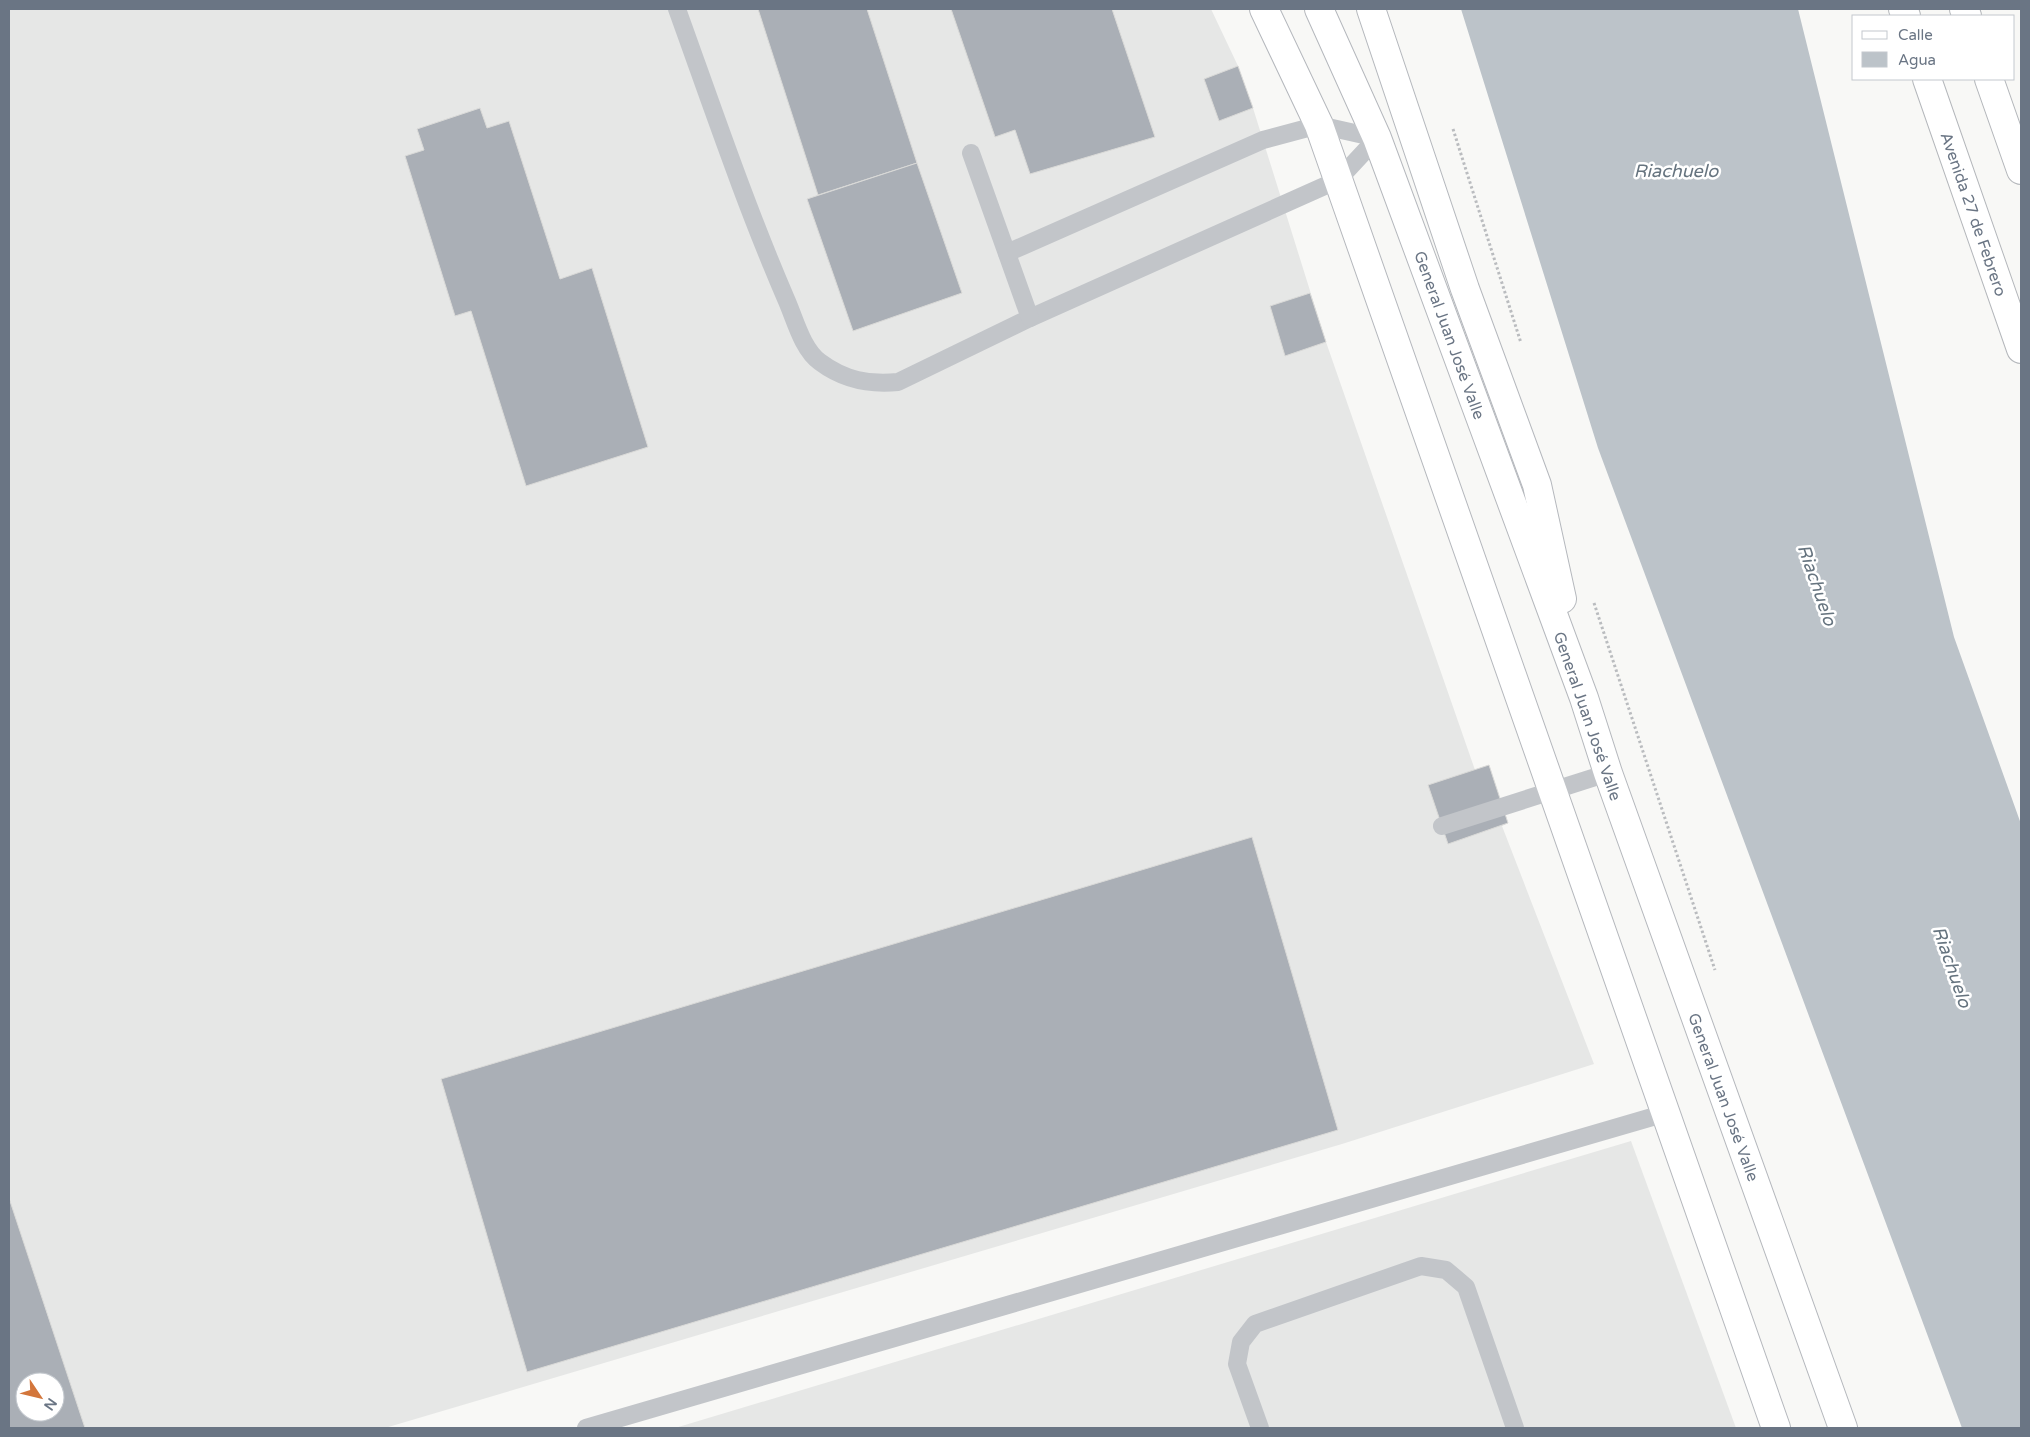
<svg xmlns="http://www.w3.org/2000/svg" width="2030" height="1437" viewBox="0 0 2030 1437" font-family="'Varela Round',sans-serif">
<rect width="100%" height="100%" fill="#f8f8f6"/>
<g fill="#e6e7e6" fill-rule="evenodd">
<path d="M9,9H1211L1238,66L1253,108L1326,342L1475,770L1508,823L1502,826L1594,1064L1342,1144L385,1428H9ZM25,1382H55V1412H25Z"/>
<path d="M1631,1141L1736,1428H675Z"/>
</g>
<path fill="#bcc3c9" d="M1461,9H1798L1954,637L2021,824V1428H1962L1598,448Z"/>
<g fill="#aaafb6" stroke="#dadad8" fill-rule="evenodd">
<path d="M758,9H867L917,163L818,195Z"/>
<path d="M951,9H1112L1155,137L1030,174L1015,130L995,137Z"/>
<path d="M1238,66L1253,108L1219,121L1204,79Z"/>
<path d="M480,108L487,128L509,121L560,279L592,268L648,447L526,486L471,311L455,316L405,156L424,150L417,129Z"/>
<path d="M917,163L962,293L853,331L807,199Z"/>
<path d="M1310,293L1326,342L1285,356L1270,306Z"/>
<path d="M1489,765L1508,823L1448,844L1428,785Z"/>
<path d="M1252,837L1338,1130L527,1372L441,1079Z"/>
<path d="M9,1198L85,1428H9ZM25,1382H55V1412H25Z"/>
</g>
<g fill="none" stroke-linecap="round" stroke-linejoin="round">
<defs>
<g id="secondary">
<path d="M1264,9L1319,125L1776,1428"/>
<path d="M1319,9L1377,138L1584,698L1608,773L1843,1428"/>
<path d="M1371,9L1465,289L1537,485L1562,599"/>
</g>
<g id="primary">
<path d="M1903,9L1906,16"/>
<path d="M1964,9L1967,16"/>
<path d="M1927,79L2021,349"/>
<path d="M1989,79L2021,170"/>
</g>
</defs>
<use href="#secondary" stroke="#b5b8bd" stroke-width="30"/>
<use href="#primary" stroke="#b4b7bb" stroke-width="30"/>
<g stroke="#babcbf" stroke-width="3" stroke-dasharray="2.5 2.5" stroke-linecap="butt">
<path d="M1453,129L1521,343"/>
<path d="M1594,603L1715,970"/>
</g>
<g stroke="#c2c5c9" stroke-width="18">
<path d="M677,9C712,106 745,204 786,299C795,319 802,349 820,362C844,380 869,385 898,382L1030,318L1338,180L1377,138"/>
<path d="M971,153L1030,318"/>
<path d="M1007,253L1263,140L1319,125L1377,138"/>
<path d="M1442,826L1608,773"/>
<path d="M586,1428L1666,1113"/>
<path d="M1260,1428L1237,1364L1241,1342L1255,1324L1421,1266L1446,1270L1466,1287L1515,1428"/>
</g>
<use href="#secondary" stroke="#fff" stroke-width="28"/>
<use href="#primary" stroke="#fff" stroke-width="28"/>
</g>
<g text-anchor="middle" stroke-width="5" stroke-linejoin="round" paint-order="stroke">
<g font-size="16" fill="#6a7584" stroke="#fff">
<text transform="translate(1974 214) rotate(71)" y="6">Avenida 27 de Febrero</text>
<text transform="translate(1450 335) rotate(70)" y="6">General Juan José Valle</text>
<text transform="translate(1588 716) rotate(71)" y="6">General Juan José Valle</text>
<text transform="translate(1724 1097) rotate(70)" y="6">General Juan José Valle</text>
</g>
<g font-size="18" font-style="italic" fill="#66747f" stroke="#fff">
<text x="1676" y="177">Riachuelo</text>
<text transform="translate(1817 585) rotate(71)" y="6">Riachuelo</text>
<text transform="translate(1952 967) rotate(71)" y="6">Riachuelo</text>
</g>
</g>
<rect width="2030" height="1437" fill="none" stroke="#6a7584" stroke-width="20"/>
<rect x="1852" y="15" width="162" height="65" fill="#ffffff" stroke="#c3c8ce"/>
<rect x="1862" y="31" width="25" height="8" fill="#ffffff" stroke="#c3c8ce"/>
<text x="1898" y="40" font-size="15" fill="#6a7584">Calle</text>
<rect x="1862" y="52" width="25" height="15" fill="#bcc3c9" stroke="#c3c8ce"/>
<text x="1898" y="65" font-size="15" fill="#6a7584">Agua</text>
<g transform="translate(40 1397) rotate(125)"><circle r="24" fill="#ffffff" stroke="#c3c8ce"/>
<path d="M0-4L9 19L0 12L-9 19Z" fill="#d3763b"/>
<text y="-8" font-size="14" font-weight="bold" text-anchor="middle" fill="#6a7584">N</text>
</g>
</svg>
